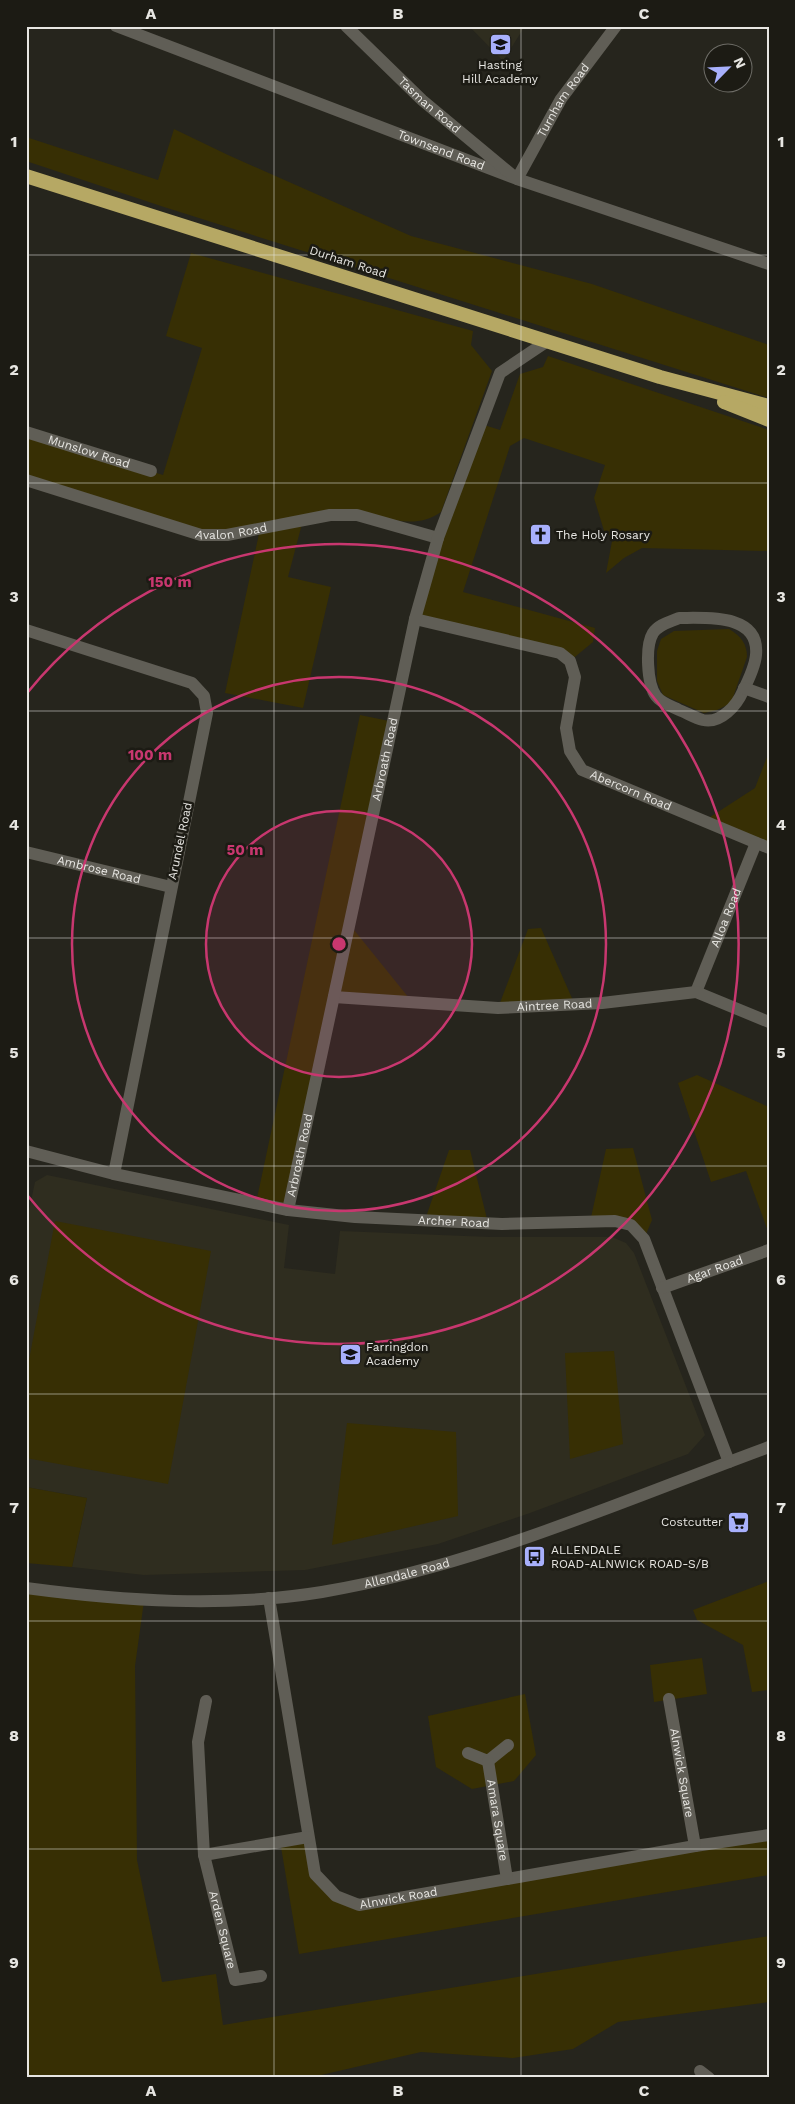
<svg xmlns="http://www.w3.org/2000/svg" width="795" height="2104" viewBox="0 0 795 2104" font-family="'Work Sans',sans-serif">
<rect width="100%" height="100%" fill="#26251d"/>
<g fill="#2f2d1f">
<path d="M469,26H525L503,61Z"/>
<path d="M47,1175L289,1225L284,1268L335,1274L340,1231L490,1237H612L626,1243L634,1253L705,1435L688,1454L530,1513L438,1544L305,1570L144,1575L72,1567L87,1498L26,1487V1225L35,1182Z"/>
</g>
<g fill="#372f04">
<path d="M174,129L228,155L411,236L592,284L769,345V398L164,207L26,161V137L158,180Z"/>
<path d="M191,253L473,331L471,345L492,371L441,512C414,531 388,516 358,515C340,514 321,518 303,520L288,577L331,587L303,708L225,693L260,529L201,535L26,480V432L163,475L202,348L166,336Z"/>
<path d="M548,356L769,430V551L642,548L624,558L606,573L613,536L605,534L594,498L605,465L524,438L510,446L463,592L595,628L593,642L570,661L415,619L481,424L500,430L520,374L543,367Z"/>
<path d="M729,629C741,636 747,644 747,657L731,703L717,710L704,713L663,695L657,681V651L661,639L674,631Z"/>
<path d="M360,715L394,722L350,925L413,1003L334,997L288,1210L256,1203Z"/>
<path d="M769,752V848L704,821L755,788Z"/>
<path d="M541,928L575,1005L498,1008L528,929Z"/>
<path d="M697,1075L769,1107V1234L746,1171L711,1182L678,1083Z"/>
<path d="M633,1148L652,1220L644,1239L631,1225L590,1222L606,1149Z"/>
<path d="M449,1150H470L488,1223L425,1220Z"/>
<path d="M55,1221L211,1251L168,1484L26,1458V1376Z"/>
<path d="M614,1351L623,1444L570,1459L565,1353Z"/>
<path d="M347,1423L456,1432L458,1516L332,1545Z"/>
<path d="M26,1487L87,1498L72,1567L26,1563Z"/>
<path d="M769,1581V1690L752,1692L743,1645L697,1620L693,1610Z"/>
<path d="M26,1588L144,1601L135,1666L137,1860L162,1982L216,1974L223,2025L769,1936V2002L618,2022L573,2049L513,2058L421,2052L308,2078H26Z"/>
<path d="M702,1658L707,1694L654,1702L650,1665Z"/>
<path d="M525,1694L536,1755L514,1781L472,1789L436,1767L428,1716Z"/>
<path d="M769,1835V1875L299,1954L280,1841L308,1837L315,1874L359,1905Z"/>
</g>
<g fill="none" stroke-linecap="round" stroke-linejoin="round">
<g stroke="#605e56" stroke-width="12">
<path id="s1" d="M116,26L517,179L769,264"/>
<path id="s2" d="M346,26L422,100L517,179L561,99L616,26"/>
<path id="s3" d="M26,432L151,471"/>
<path id="s4" d="M26,480L201,535H227L330,515H357L438,538"/>
<path d="M679,618C706,618 760,613 756,655C755,667 748,681 743,691C737,705 721,724 703,720C695,718 687,713 679,710C671,706 661,703 656,696C647,684 645,646 653,633C659,624 670,622 679,618Z"/>
<path id="s5" d="M415,619L560,653L570,661L575,677L566,728L570,751L582,770L769,848"/>
<path d="M26,630L192,683L204,696L207,713L114,1174"/>
<path d="M744,688L769,697"/>
<path id="s6" d="M26,852L171,887"/>
<path id="s7" d="M696,992L756,843"/>
<path id="s8" d="M334,997L498,1008L602,1003L696,992L769,1022"/>
<path id="s9" d="M26,1151L114,1174L288,1210L355,1217L502,1224L615,1221L631,1225L644,1239L729,1462"/>
<path id="s10" d="M288,1210L415,619L438,538L500,373L546,342"/>
<path id="s11" d="M662,1288L769,1250"/>
<path id="s12" d="M269,1598L315,1874L336,1896L359,1905L695,1846L769,1835"/>
<path id="s13" d="M669,1699L695,1846"/>
<path id="s14" d="M206,1701L198,1742L204,1855L235,1980L261,1976"/>
<path d="M468,1753L488,1761L508,1745"/>
<path id="s15" d="M488,1761L507,1879"/>
<path d="M204,1855L308,1837"/>
<path d="M700,2071L709,2078"/>
</g>
<path stroke="#605e56" stroke-width="12" id="s16" d="M26,1588C124,1601 224,1608 322,1592C477,1566 622,1501 769,1447"/>
<g stroke="#b6a864" stroke-width="14">
<path d="M26,176L660,377L769,406"/>
<path d="M724,402L769,420"/>
</g>
</g>
<path fill="none" stroke="#e7e6e2" stroke-width="1" stroke-opacity="0.55" d="M274,26V2078M521,26V2078M26,255H769M26,483H769M26,711H769M26,938H769M26,1166H769M26,1394H769M26,1621H769M26,1849H769"/>
<circle cx="339" cy="944" r="133" fill="#c8376f" fill-opacity=".12"/>
<g fill="none" stroke="#c8376f" stroke-width="2.5">
<circle cx="339" cy="944" r="133"/>
<circle cx="339" cy="944" r="267"/>
<path d="M28 692A400 400 0 1 1 28 1196"/>
</g>
<defs>
<symbol id="school-square" viewBox="-11 -11 22 22"><rect x="-9" y="-9" width="18" height="18" rx="4" fill="#a8b0fc" stroke="#1c1b14"/><path d="M0-5L7-2L0 1L-7-2ZM-4 1L0 2.5L4 1V4Q0 6-4 4Z" fill="#111"/></symbol>
<symbol id="church-square" viewBox="-11 -11 22 22"><rect x="-9" y="-9" width="18" height="18" rx="4" fill="#a8b0fc" stroke="#1c1b14"/><path d="M-1.2-6h2.4v3.5h3.3v2.4h-3.3V6h-2.4V-.1h-3.3v-2.4h3.3Z" fill="#111"/></symbol>
<symbol id="supermarket-square" viewBox="-11 -11 22 22"><rect x="-9" y="-9" width="18" height="18" rx="4" fill="#a8b0fc" stroke="#1c1b14"/><path d="M-6-5.5h2.5l.6 2H6L4.5 2H-2.5L-4.4-4H-6ZM-1.5 3.2a1.3 1.3 0 1 0 .1 0ZM3 3.2a1.3 1.3 0 1 0 .1 0Z" fill="#111"/></symbol>
<symbol id="bus-square" viewBox="-11 -11 22 22"><rect x="-9" y="-9" width="18" height="18" rx="4" fill="#a8b0fc" stroke="#1c1b14"/><path d="M-5-6H5V4H4V6H2V4H-2V6H-4V4H-5ZM-3.5-4V0h7V-4ZM-3.5 1.2v1.5H-2V1.2ZM2 1.2v1.5H3.5V1.2Z" fill="#111"/></symbol>
</defs>
<g fill-rule="evenodd">
<use href="#school-square" x="488" y="32" width="25" height="25"/>
<use href="#church-square" x="528" y="522" width="25" height="25"/>
<use href="#school-square" x="338" y="1342" width="25" height="25"/>
<use href="#supermarket-square" x="726" y="1510" width="25" height="25"/>
<use href="#bus-square" x="522" y="1544" width="25" height="25"/>
</g>
<g text-anchor="middle" stroke-width="5" stroke-linejoin="round" paint-order="stroke">
<g font-size="12" fill="#e7e6e2" stroke="#1c1b14" text-anchor="start">
<text x="500" y="69" text-anchor="middle">Hasting<tspan x="500" dy="14">Hill Academy</tspan></text>
<text x="556" y="539">The Holy Rosary</text>
<text x="366" y="1351">Farringdon<tspan x="366" dy="14">Academy</tspan></text>
<text x="723" y="1526" text-anchor="end">Costcutter</text>
<text x="551" y="1554">ALLENDALE<tspan x="551" dy="14">ROAD-ALNWICK ROAD-S/B</tspan></text>
</g>
<g font-size="12" fill="#e7e6e2" stroke="#1c1b14">
<text dy="4" stroke="none"><textPath href="#s2" startOffset="321">Turnham Road</textPath></text>
<text dy="4" stroke="none"><textPath href="#s2" startOffset="115">Tasman Road</textPath></text>
<text dy="4" stroke="none"><textPath href="#s1" startOffset="348">Townsend Road</textPath></text>
<text transform="translate(348 262) rotate(18)" y="4">Durham Road</text>
<text dy="4" stroke="none"><textPath href="#s3" startOffset="66">Munslow Road</textPath></text>
<text dy="4" stroke="none"><textPath href="#s4" startOffset="214">Avalon Road</textPath></text>
<text dy="4" stroke="none"><textPath href="#s10" startOffset="461">Arbroath Road</textPath></text>
<text dy="4" stroke="none"><textPath href="#s5" startOffset="329">Abercorn Road</textPath></text>
<text transform="translate(180 841) rotate(-78)" y="4">Arundel Road</text>
<text dy="4" stroke="none"><textPath href="#s6" startOffset="75">Ambrose Road</textPath></text>
<text dy="4" stroke="none"><textPath href="#s7" startOffset="80">Alloa Road</textPath></text>
<text dy="4" stroke="none"><textPath href="#s8" startOffset="221">Aintree Road</textPath></text>
<text dy="4" stroke="none"><textPath href="#s10" startOffset="56">Arbroath Road</textPath></text>
<text dy="4" stroke="none"><textPath href="#s9" startOffset="435">Archer Road</textPath></text>
<text dy="4" stroke="none"><textPath href="#s11" startOffset="56">Agar Road</textPath></text>
<text dy="4" stroke="none"><textPath href="#s16" startOffset="384">Allendale Road</textPath></text>
<text dy="4" stroke="none"><textPath href="#s13" startOffset="75">Alnwick Square</textPath></text>
<text dy="4" stroke="none"><textPath href="#s15" startOffset="60">Amara Square</textPath></text>
<text dy="4" stroke="none"><textPath href="#s12" startOffset="375">Alnwick Road</textPath></text>
<text dy="4" stroke="none"><textPath href="#s14" startOffset="232">Arden Square</textPath></text>
</g>
</g>
<circle cx="339" cy="944" r="8" fill="#c8376f" stroke="#1c1b14" stroke-width="2.5"/>
<g font-size="15" text-anchor="middle" font-weight="bold" fill="#c8376f" stroke="#1c1b14" stroke-width="5" stroke-linejoin="round" paint-order="stroke">
<text x="170" y="587">150 m</text>
<text x="150" y="760">100 m</text>
<text x="245" y="855">50 m</text>
</g>
<rect width="795" height="2104" fill="none" stroke="#1c1b14" stroke-width="55"/>
<g transform="translate(728 68) rotate(66)"><circle r="24" fill="#1c1b14" stroke="#6d6c66"/>
<path d="M0-4L9 19L0 12L-9 19Z" fill="#a8b0fc"/>
<text y="-8" font-size="14" font-weight="bold" text-anchor="middle" fill="#e7e6e2">N</text>
</g>
<rect x="28" y="28" width="740" height="2048" fill="none" stroke="#e7e6e2" stroke-width="2"/>
<g font-size="16" text-anchor="middle" font-weight="bold" fill="#e7e6e2">
<text x="151" y="19">A</text>
<text x="398" y="19">B</text>
<text x="644" y="19">C</text>
<text x="14" y="147">1</text>
<text x="781" y="147">1</text>
<text x="14" y="375">2</text>
<text x="781" y="375">2</text>
<text x="14" y="602">3</text>
<text x="781" y="602">3</text>
<text x="14" y="830">4</text>
<text x="781" y="830">4</text>
<text x="14" y="1058">5</text>
<text x="781" y="1058">5</text>
<text x="14" y="1285">6</text>
<text x="781" y="1285">6</text>
<text x="14" y="1513">7</text>
<text x="781" y="1513">7</text>
<text x="14" y="1741">8</text>
<text x="781" y="1741">8</text>
<text x="14" y="1968">9</text>
<text x="781" y="1968">9</text>
<text x="151" y="2096">A</text>
<text x="398" y="2096">B</text>
<text x="644" y="2096">C</text>
</g>
</svg>
